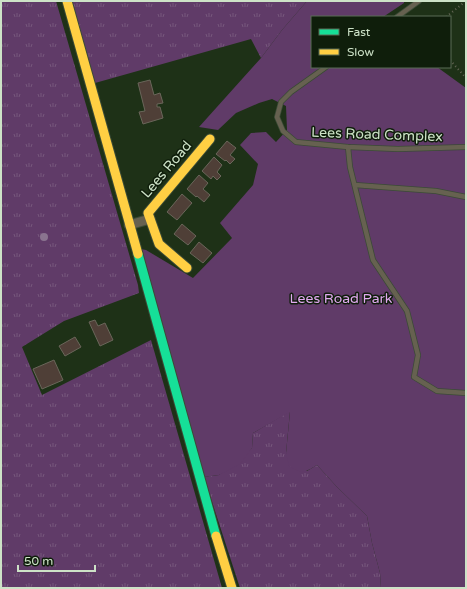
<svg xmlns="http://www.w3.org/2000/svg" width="467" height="589" viewBox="0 0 467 589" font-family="'Varela Round',sans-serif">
<defs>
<pattern id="grass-tufts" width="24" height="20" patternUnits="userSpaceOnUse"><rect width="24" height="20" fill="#603b68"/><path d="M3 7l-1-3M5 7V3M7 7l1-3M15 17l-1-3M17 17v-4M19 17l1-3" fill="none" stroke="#76577c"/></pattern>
</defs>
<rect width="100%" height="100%" fill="#1e3117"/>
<g fill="url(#grass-tufts)">
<path d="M1,1H56L138,285L139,293L64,321L22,347L42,395L151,340L222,588H1Z"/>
<path d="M70,1H307L282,30L261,58L251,39L95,83Z"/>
<path d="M290,411L286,453L307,471L317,465L337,487L367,516L372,543L380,573L381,588H240L204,477L219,475L252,448L253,433Z"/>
</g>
<path fill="#603b68" d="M307,1H404V3L383,17H312V67H437L466,88V588H381L380,573L372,543L367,516L337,487L317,465C304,473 303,474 289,466L286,453L290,412L253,433L252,448L240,464L219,475L204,477L141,249L146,250L193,278L232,238L220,223L253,185L258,164L240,145L251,133L266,132L276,142L287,130L286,106L272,99L259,103L236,113L218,130L199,127L261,58L282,30Z"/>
<g fill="#4f3f37" stroke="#6a665a">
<path d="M150,80L154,95L160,93L163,103L157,104V107H160L163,118L143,124L139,112L145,111L138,83Z"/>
<path d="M227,141L236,148L230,155L235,159L230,164L226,160L225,161L216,154Z"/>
<path d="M214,157L222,165L217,172L221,176L217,180L213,176L211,179L202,171Z"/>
<path d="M199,175L208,183L203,189L210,195L204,202L197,196L196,197L187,189Z"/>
<path d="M182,194L192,203L177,220L167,212Z"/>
<path d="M182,224L196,236L188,245L174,234Z"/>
<path d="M199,242L212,253L203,263L190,253Z"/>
<path d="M95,320L98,326L105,323L113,340L100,346L89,322Z"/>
<path d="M75,337L81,347L65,356L59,346Z"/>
<path d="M54,360L63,380L42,389L33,369Z"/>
</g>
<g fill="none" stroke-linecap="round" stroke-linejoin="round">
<defs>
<g id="lane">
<path d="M397,17L419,1"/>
<path d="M326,67L291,92L281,102L277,117L283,131L296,142L348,147L398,149L466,147"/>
<path d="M348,147L350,167L373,260L407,311L418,355L414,377L437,391L466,393"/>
<path d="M355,185L436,191L466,197"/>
</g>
<path id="street" d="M129,225L150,219"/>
<path id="fast" d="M138,254L216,536"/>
<g id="slow">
<path d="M67,1L138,254"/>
<path d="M187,268L159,244L148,213L210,139"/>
<path d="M216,536L232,588"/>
</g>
</defs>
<use href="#lane" stroke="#3b4b36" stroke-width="6"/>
<use href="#street" stroke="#3b4b36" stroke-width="11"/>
<use href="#fast" stroke="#3b4b36" stroke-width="11"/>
<use href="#slow" stroke="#3b4b36" stroke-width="11"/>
<g stroke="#646655" stroke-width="2" stroke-dasharray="1 3" stroke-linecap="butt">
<path d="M446,17L466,1"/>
<path d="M450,60L466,78"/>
</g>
<use href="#lane" stroke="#666150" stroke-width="4.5"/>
<use href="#street" stroke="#666150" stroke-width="9"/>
<use href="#fast" stroke="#16e098" stroke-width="9"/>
<use href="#slow" stroke="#ffcf43" stroke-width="9"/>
</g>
<circle fill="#8a748f" cx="44" cy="237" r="4"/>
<g text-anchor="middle" stroke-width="3" stroke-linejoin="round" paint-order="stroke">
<g font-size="14" fill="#cde2c7" stroke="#0f1e0b">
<text transform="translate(377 134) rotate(2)" y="5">Lees Road Complex</text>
<text transform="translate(166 169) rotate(-50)" y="5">Lees Road</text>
</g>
<g font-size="14" fill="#e2aaf1" stroke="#0f1e0b">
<text x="341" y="303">Lees Road Park</text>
</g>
</g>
<rect width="467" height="589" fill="none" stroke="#cde2c7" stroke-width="4"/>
<rect x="311" y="16" width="140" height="52" fill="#0f1e0b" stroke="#5b6c56"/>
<rect x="319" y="29" width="20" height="6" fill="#16e098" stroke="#5b6c56"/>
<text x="347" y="36" font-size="12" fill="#cde2c7">Fast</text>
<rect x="319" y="49" width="20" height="6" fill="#ffcf43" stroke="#5b6c56"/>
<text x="347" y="56" font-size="12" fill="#cde2c7">Slow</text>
<path d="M18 565v6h77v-6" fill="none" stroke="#cde2c7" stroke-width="2"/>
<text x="24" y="565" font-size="12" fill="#cde2c7" stroke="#0f1e0b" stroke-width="3" paint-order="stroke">50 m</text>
</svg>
